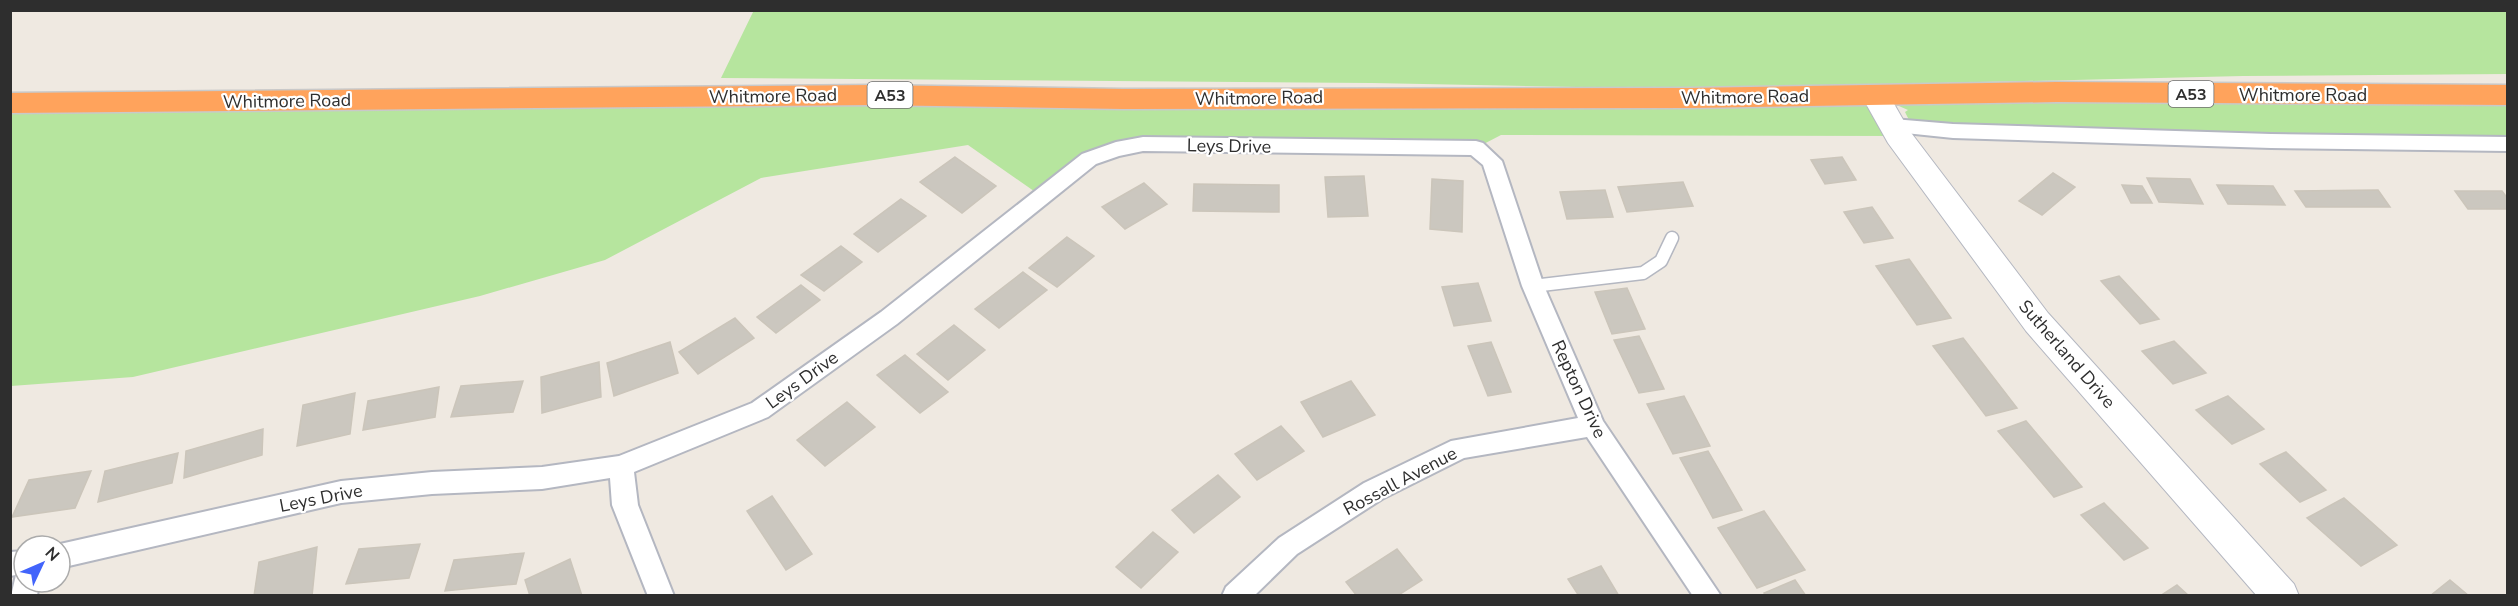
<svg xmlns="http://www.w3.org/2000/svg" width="2518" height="606" viewBox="0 0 2518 606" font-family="'Nunito Sans',sans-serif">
<rect width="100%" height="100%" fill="#efe9e1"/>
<g fill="#b6e59e">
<path d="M754,10L2508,11L2507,74L2243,76L1684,89L1372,83L721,78Z"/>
<path d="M2031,93L2507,94V144L2271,141L1953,131L1941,125L1911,124L1905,112L1908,110L1876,96L1898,136L1501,135L1476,148L1143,145L1116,149L1089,159L1041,196L968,145L761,178L605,260L480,296L133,377L11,386V103L871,95L1123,99L1389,96L1520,99Z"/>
</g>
<g fill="#cbc7bf" stroke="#cbc5ba" stroke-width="1.5">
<path d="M955,157L996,186L962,213L920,182Z"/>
<path d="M1842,157L1856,180L1825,184L1811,160Z"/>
<path d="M2053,173L2075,187L2042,215L2019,201Z"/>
<path d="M1364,176L1368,216L1328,217L1325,177Z"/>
<path d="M2147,178L2190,179L2203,204L2159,202Z"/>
<path d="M1432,179L1463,181L1462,232L1430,229Z"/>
<path d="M1683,182L1693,206L1627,212L1618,187Z"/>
<path d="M1144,183L1167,204L1125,229L1102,207Z"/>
<path d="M1194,184L1279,185V212L1193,211Z"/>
<path d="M2122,185L2142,186L2152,203H2131Z"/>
<path d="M2217,185L2273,186L2285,205L2228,204Z"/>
<path d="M1605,190L1613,217L1567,219L1560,192Z"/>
<path d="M2378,190L2390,207H2306L2295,191Z"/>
<path d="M2455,191H2502L2508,199V209H2468Z"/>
<path d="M901,199L926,216L878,252L854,234Z"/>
<path d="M1872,207L1893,238L1864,243L1844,212Z"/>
<path d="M1067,237L1094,256L1057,287L1029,268Z"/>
<path d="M841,246L862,262L824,291L801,275Z"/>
<path d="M1909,259L1951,318L1917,325L1876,266Z"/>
<path d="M1023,272L1047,290L999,328L975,309Z"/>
<path d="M2119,276L2159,319L2140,324L2101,281Z"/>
<path d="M1478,283L1491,321L1454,326L1442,287Z"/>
<path d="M801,285L820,300L776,333L757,317Z"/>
<path d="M1627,288L1645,329L1612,334L1595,292Z"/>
<path d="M735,318L754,338L698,374L679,352Z"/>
<path d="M954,325L985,350L948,380L917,354Z"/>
<path d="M1639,336L1664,389L1639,393L1614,340Z"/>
<path d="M1963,338L2017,408L1986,416L1933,346Z"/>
<path d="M2174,341L2206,373L2173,384L2142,351Z"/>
<path d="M670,342L678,373L614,396L607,363Z"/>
<path d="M1491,342L1511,392L1488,396L1468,346Z"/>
<path d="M905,355L948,392L920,413L877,375Z"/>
<path d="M599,362L601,397L542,413L541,377Z"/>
<path d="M523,381L513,412L451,417L461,386Z"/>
<path d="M1351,381L1375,415L1323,437L1301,402Z"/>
<path d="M439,387L435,417L363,430L368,401Z"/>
<path d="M355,393L350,434L297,446L303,405Z"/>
<path d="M1684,396L1710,446L1673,454L1647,404Z"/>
<path d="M2228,396L2264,429L2232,444L2196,410Z"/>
<path d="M847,402L875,427L825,466L797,440Z"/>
<path d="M2026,421L2082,487L2054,497L1998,431Z"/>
<path d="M1281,426L1304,451L1257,480L1235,454Z"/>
<path d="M263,429L262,455L184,478L186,451Z"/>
<path d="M1708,451L1742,510L1713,518L1680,458Z"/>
<path d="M2286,452L2326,490L2300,502L2260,464Z"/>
<path d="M178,453L172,483L98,502L105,471Z"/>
<path d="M91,471L75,508L12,517L29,480Z"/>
<path d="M1218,475L1240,497L1194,533L1172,510Z"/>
<path d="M772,496L812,554L786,570L747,511Z"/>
<path d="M2344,498L2397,545L2361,566L2307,518Z"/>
<path d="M2104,503L2148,548L2124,560L2081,515Z"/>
<path d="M1764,511L1805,570L1757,588L1718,528Z"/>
<path d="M1153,532L1178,552L1141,588L1116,567Z"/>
<path d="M420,544L409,578L346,584L359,549Z"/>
<path d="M317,547L312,596H254L259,562Z"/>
<path d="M1397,549L1422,580L1397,596H1357L1346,582Z"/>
<path d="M524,553L516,584L445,591L454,560Z"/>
<path d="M570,559L582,596H530L525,580Z"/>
<path d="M1601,566L1619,596H1579L1568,579Z"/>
<path d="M1795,580L1806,596H1766L1764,593Z"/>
<path d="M2450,580L2469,596H2430Z"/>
<path d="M2177,585L2189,596H2160Z"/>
</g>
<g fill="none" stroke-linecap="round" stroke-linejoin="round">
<defs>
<path id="lane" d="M1533,286L1643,273L1661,261L1672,238"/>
<g id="street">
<path d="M1893,119L1953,124L2271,134L2508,137V151L2271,148L1953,138L1886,131L1883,126L1886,121Z"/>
<path d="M1143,137L1476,141L1483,143L1502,161L1544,286L1603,421L1721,596H1693L1587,437L1464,458L1382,499L1297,554L1254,596H1222L1226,587L1279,538L1364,483L1451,441L1578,418L1522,286L1483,165L1471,155L1143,151L1119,156L1096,164L897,324L768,417L634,472L638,505L674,596H648L612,505L610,478L542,489L432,494L341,503L60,568V546H56L60,544L341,481L432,472L542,467L619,456L752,403L881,312L1082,154L1116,142Z"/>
<path d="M24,551V582H39L37,596H11L16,575L10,576V552Z"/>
</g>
<path id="secondary" d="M1875,86L1885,88L1909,130L2048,313L2294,584L2299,596H2257L2026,331L1888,143L1861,95L1865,88Z"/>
<path id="highway" d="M2056,82L2508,85V105L2056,102L1690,108L1123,109L871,105L10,113V93L871,85L1123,89L1690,88Z"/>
</defs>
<use href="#lane" stroke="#b4b7c1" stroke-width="15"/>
<use href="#street" stroke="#b4b7c1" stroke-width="4"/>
<use href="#secondary" stroke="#b4b7c1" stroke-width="2"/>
<use href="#highway" stroke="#c9c9c9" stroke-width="3"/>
<use href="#lane" stroke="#fff" stroke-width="12"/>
<use href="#street" fill="#fff" fill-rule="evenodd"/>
<use href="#secondary" fill="#fff" fill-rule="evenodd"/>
<use href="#highway" fill="#ffa35c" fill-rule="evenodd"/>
</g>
<g text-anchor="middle" stroke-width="4.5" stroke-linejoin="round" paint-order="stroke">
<g fill="#fff" stroke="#6d6d6d" stroke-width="1.5">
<rect x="2168.5" y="81" width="45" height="26" rx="4.5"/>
<rect x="867.5" y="82" width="45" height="26" rx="4.5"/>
</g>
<g font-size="16" font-weight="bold" fill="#2e2e2e">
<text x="2191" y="100">A53</text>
<text x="890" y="101">A53</text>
</g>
<g font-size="18" fill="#2e2e2e" stroke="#fff">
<text x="2303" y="101">Whitmore Road</text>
<text transform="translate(773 96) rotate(-1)" y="6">Whitmore Road</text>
<text transform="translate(1745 97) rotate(-1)" y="6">Whitmore Road</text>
<text transform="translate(1259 98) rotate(-1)" y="6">Whitmore Road</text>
<text transform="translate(287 101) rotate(-1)" y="6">Whitmore Road</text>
<text transform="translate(1229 146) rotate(1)" y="6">Leys Drive</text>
<text transform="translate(2067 354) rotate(49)" y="6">Sutherland Drive</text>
<text transform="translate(802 380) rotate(-36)" y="6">Leys Drive</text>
<text transform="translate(1579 389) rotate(65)" y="6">Repton Drive</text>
<text transform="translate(1400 481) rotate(-28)" y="6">Rossall Avenue</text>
<text transform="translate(321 498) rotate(-11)" y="6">Leys Drive</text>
</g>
</g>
<rect width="2518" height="606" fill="none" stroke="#2e2e2e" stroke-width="24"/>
<g transform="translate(42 564) rotate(46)"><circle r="28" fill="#ffffff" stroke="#ababab" stroke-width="1.5"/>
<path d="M0-4.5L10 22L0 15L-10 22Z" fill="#4264fb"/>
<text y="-9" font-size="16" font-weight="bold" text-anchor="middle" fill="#2e2e2e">N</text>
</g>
</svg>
